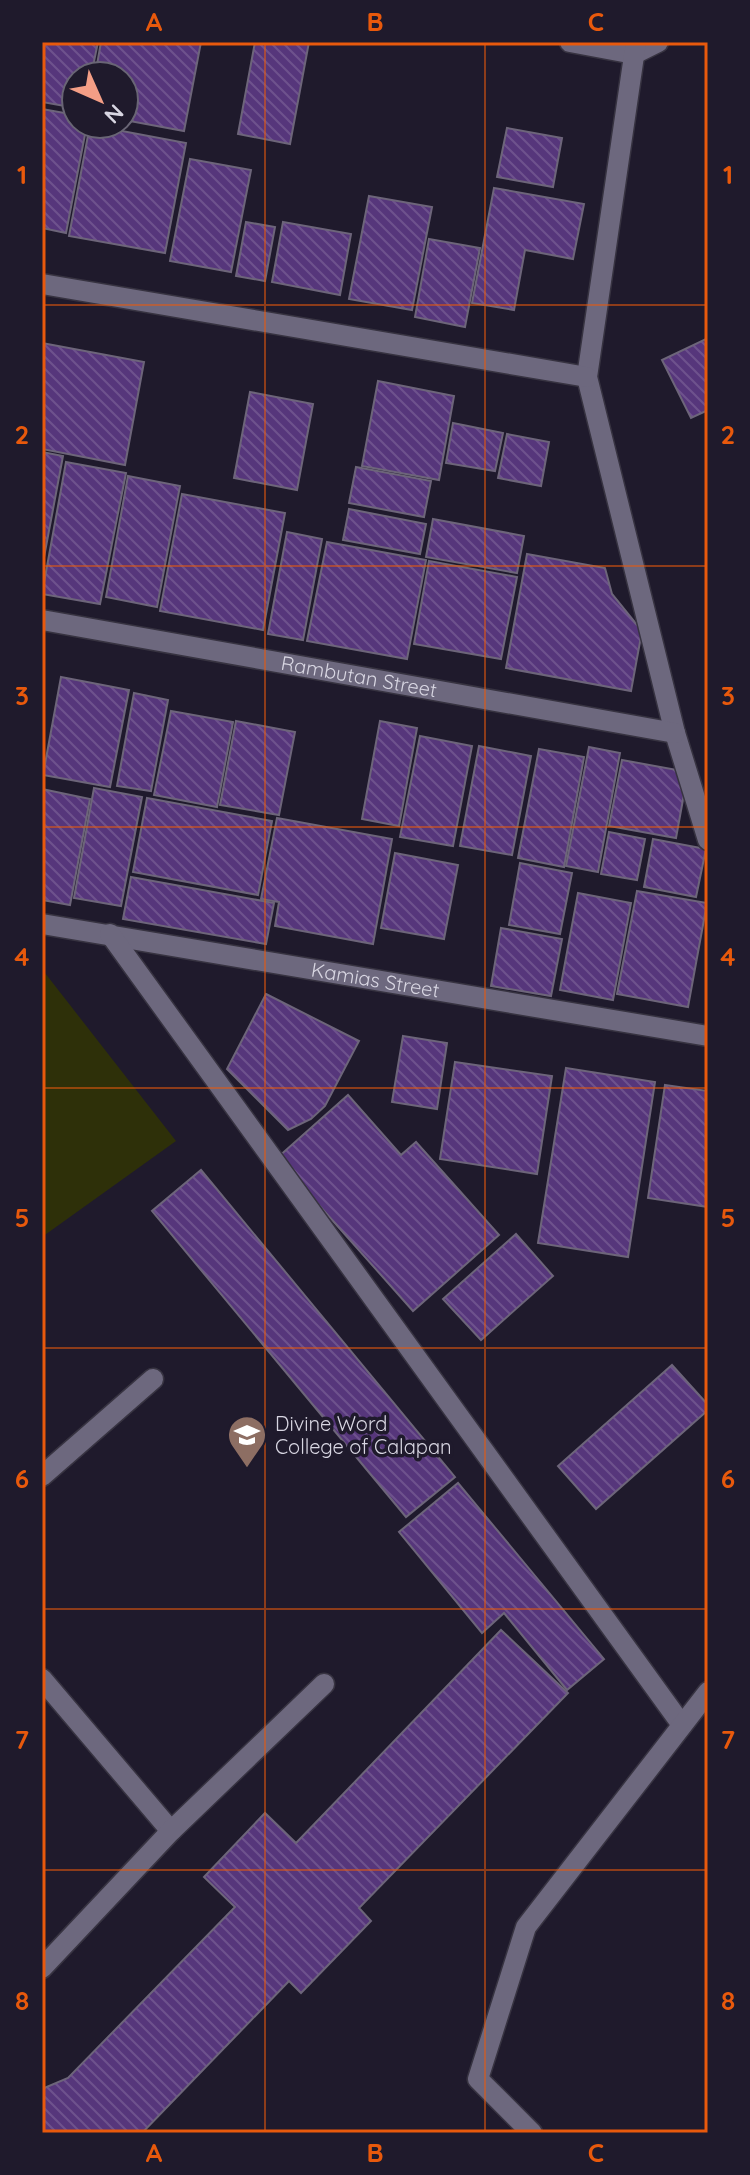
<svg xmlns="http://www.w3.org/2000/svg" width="750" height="2175" viewBox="0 0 750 2175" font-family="Quicksand,sans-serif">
<defs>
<pattern id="building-back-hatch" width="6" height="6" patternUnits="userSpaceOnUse" patternTransform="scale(2)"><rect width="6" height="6" fill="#56367b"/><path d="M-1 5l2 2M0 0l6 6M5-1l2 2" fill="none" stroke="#6e528d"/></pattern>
</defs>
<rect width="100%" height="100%" fill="#1f1a2c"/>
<path fill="#2e3009" d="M42,972L45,973L176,1141L42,1237Z"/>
<g fill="url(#building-back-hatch)" stroke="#6d657a" stroke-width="2">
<path d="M42,42H98L91,76H76V108L42,102Z"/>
<path d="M101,42H201L184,131L124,120V76H95Z"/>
<path d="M255,42H309L290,144L238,134Z"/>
<path d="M42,109L76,115V124H87L66,233L42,228Z"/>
<path d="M90,125L186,143L165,253L69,236Z"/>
<path d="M507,128L562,138L553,187L497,177Z"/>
<path d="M190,159L251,170L231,272L170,261Z"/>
<path d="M494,188L584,204L573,259L525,250L514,310L472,303Z"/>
<path d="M369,196L432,207L412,310L349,299Z"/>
<path d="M246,222L275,227L265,281L236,276Z"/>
<path d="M283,222L351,234L340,295L272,282Z"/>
<path d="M429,239L480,248L465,327L415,317Z"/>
<path d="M708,338V410L691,418L662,360Z"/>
<path d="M42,343L144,362L125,465L42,449Z"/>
<path d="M378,381L454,396L439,480L362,466Z"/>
<path d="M250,392L313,404L297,490L234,478Z"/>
<path d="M453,423L503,433L495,471L446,463Z"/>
<path d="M507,434L549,442L541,486L498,478Z"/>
<path d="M42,452L63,456L42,568Z"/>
<path d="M66,462L126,473L100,604L42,594Z"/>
<path d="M356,467L431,481L424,517L349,503Z"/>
<path d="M128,476L180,486L157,607L106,597Z"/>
<path d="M182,494L285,513L263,630L160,611Z"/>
<path d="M349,509L426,524L420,554L343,540Z"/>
<path d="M433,519L524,536L517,573L426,557Z"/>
<path d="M287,532L322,539L303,640L268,634Z"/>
<path d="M327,542L426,560L407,659L307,641Z"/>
<path d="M527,554L605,568L612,594L642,631L631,691L506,668Z"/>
<path d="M429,561L517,577L501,659L414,644Z"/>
<path d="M61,677L129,690L110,787L43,775Z"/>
<path d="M134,693L168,700L151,791L117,786Z"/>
<path d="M171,711L233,722L217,807L154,795Z"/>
<path d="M236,721L295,732L279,815L220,805Z"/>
<path d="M380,721L417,728L399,826L362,819Z"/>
<path d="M420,736L472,746L453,846L400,837Z"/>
<path d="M479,746L531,756L512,855L460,846Z"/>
<path d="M589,747L620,753L598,872L566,866Z"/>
<path d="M539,749L584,757L564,867L518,858Z"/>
<path d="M622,760L688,772L676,838L609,826Z"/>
<path d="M94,788L142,797L121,906L74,898Z"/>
<path d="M42,789L90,799L70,905L42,900Z"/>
<path d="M147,798L272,821L258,895L133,872Z"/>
<path d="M277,818L392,839L373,944L275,926L279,902L261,899Z"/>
<path d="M609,832L645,839L637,880L601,874Z"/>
<path d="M653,839L706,849L696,897L644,887Z"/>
<path d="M395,853L458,865L444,939L381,928Z"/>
<path d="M520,863L572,873L560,934L509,925Z"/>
<path d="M131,877L274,903L266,944L123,919Z"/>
<path d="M637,891L707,903L688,1007L617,994Z"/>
<path d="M578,893L631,903L613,1000L560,990Z"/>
<path d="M501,928L562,939L551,996L491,986Z"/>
<path d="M266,994L359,1041L325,1106L311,1119L288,1130L227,1069Z"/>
<path d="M403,1036L447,1043L437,1109L392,1102Z"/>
<path d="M455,1062L552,1076L537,1174L440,1159Z"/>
<path d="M566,1068L655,1082L628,1257L538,1243Z"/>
<path d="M665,1085L708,1091V1207L648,1198Z"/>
<path d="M348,1095L401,1155L416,1142L499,1235L413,1311L277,1158Z"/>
<path d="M201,1170L455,1477L406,1517L152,1211Z"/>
<path d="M516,1234L553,1276L481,1340L443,1299Z"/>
<path d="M672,1365L708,1405V1410L596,1509L558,1466Z"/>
<path d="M458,1483L604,1659L567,1690L504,1613L482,1633L399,1532Z"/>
<path d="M501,1630L568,1693L359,1908L371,1921L301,1993L289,1981L142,2133H42V2089L68,2078L235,1907L204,1877L265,1813L296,1843Z"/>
</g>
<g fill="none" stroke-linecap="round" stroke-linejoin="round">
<defs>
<g id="minor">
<path d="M570,42L634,54L658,42"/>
<path d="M636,42L587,377L675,733L708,840"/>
<path d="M42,284L587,377"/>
<path id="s1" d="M42,620L675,733"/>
<path id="s2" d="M42,924L708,1036"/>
<path d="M110,934L682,1725"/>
<path d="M42,1476L153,1379"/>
<path d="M42,1679L171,1831"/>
<path d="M42,1968L171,1831L324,1684"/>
<path d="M532,2133L478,2079L526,1927L708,1692"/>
</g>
</defs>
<use href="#minor" stroke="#373341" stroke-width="23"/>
<use href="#minor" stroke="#6d687e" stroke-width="20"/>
</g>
<path fill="none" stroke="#e8590c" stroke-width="2" stroke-opacity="0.55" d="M265,42V2133M485,42V2133M42,305H708M42,566H708M42,827H708M42,1088H708M42,1348H708M42,1609H708M42,1870H708"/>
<defs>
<symbol id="university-pin" viewBox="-11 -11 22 30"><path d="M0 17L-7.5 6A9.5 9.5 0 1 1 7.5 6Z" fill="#8d6e63" stroke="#1f1a2c"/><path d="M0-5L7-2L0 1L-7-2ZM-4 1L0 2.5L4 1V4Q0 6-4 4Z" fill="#fff"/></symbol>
</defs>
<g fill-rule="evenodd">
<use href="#university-pin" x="225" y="1413" width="44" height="60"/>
</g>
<g text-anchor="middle" stroke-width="7" stroke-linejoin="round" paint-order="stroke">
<g font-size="20" fill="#d8d6e2" stroke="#1f1a2c">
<text dy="7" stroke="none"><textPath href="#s1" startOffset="322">Rambutan Street</textPath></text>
<text dy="7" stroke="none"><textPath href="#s2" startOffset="338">Kamias Street</textPath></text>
</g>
<g font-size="20" fill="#d8d6e2" stroke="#1f1a2c" text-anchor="start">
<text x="275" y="1431">Divine Word<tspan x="275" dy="23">College of Calapan</tspan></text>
</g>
</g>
<rect width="750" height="2175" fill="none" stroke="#1f1a2c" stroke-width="88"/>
<g transform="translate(100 100) rotate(135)"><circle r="38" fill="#1f1a2c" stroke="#696575" stroke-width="2"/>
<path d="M0-6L14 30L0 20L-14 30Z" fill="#f49e86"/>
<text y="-12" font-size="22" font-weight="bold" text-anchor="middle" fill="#d8d6e2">N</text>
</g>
<rect x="44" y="44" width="662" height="2087" fill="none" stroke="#e8590c" stroke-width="3"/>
<g font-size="26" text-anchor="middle" font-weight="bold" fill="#e8590c">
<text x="154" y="31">A</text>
<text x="375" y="31">B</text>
<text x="596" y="31">C</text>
<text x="22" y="184">1</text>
<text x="728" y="184">1</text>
<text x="22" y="444">2</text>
<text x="728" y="444">2</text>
<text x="22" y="705">3</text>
<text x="728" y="705">3</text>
<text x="22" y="966">4</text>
<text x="728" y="966">4</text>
<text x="22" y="1227">5</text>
<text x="728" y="1227">5</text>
<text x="22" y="1488">6</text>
<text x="728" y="1488">6</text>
<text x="22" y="1749">7</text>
<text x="728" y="1749">7</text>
<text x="22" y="2010">8</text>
<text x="728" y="2010">8</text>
<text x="154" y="2162">A</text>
<text x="375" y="2162">B</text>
<text x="596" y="2162">C</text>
</g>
</svg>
